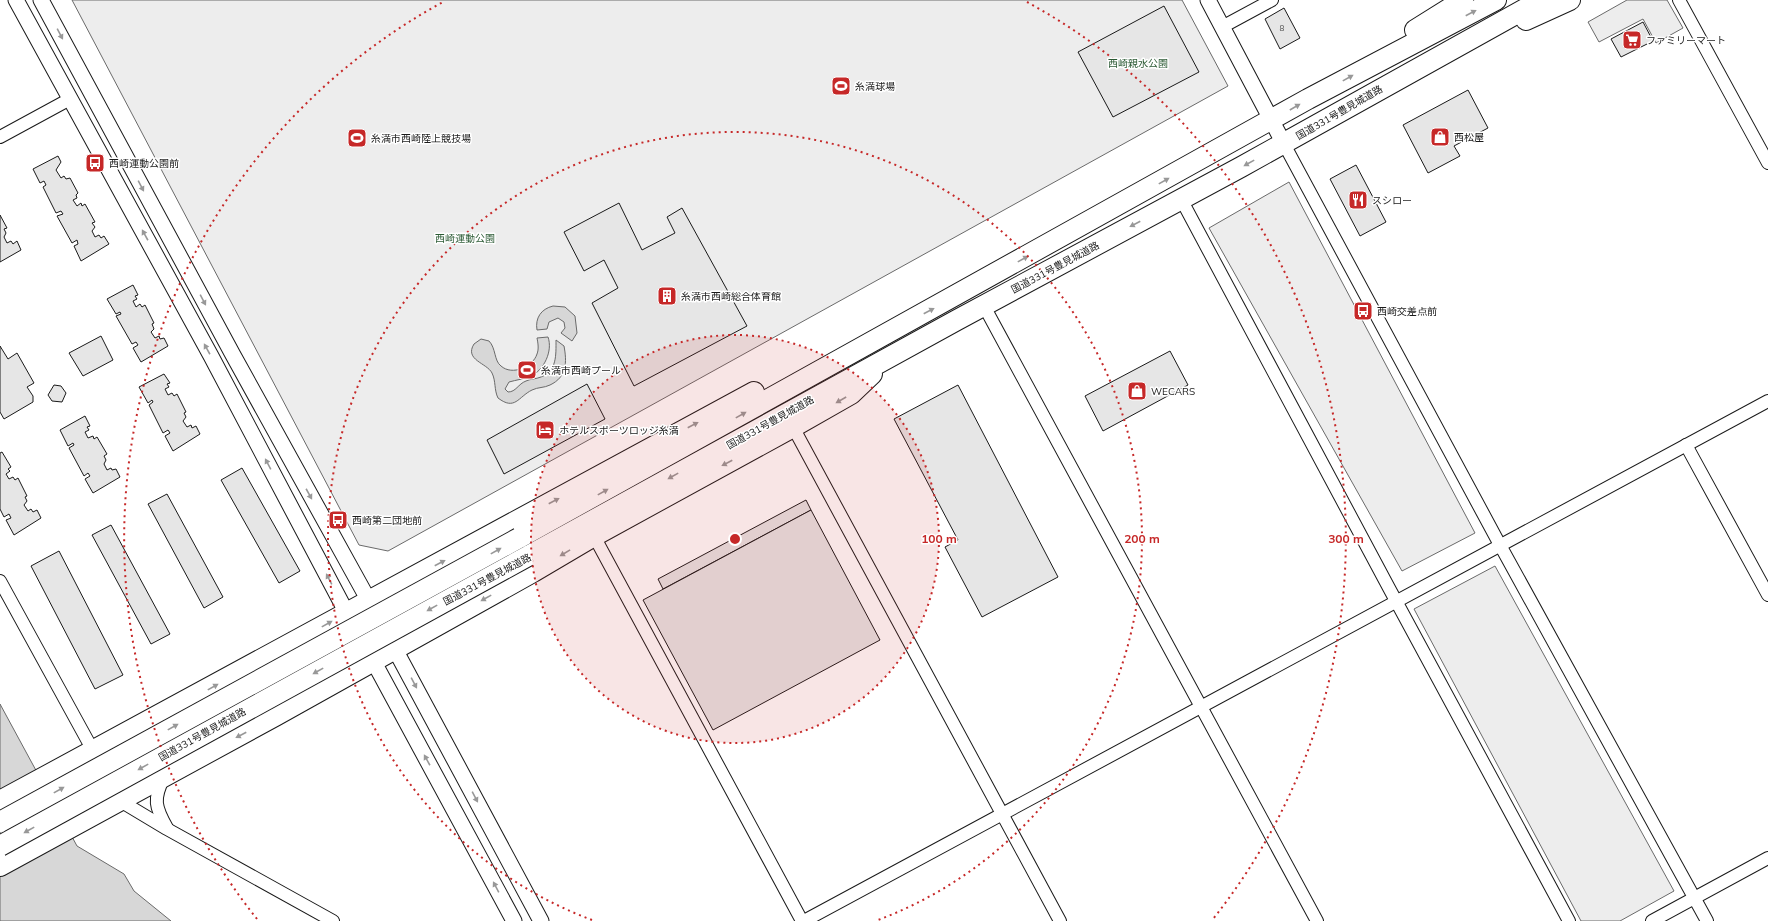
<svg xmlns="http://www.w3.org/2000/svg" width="1768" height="921" viewBox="0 0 1768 921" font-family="Mulish,'Noto Sans JP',sans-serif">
<rect width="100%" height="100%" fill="#fff"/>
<g fill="#ededed" stroke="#6a6a6a">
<path d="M72,0H1182L1228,86L388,551L359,545Z"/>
<path d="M1627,0H1667L1683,28L1656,43L1643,19L1599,42L1588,22Z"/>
<path d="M1289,182L1475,533L1402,571L1209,228Z"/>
<path d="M1495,566L1674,891L1620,921H1581L1414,609Z"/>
</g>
<g fill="#d7d7d7" stroke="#6a6a6a">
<path d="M553,306L565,307L575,316L577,333L572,341L561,333L565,328L564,322L558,318L549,322L547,329L537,330C535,318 541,309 553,306Z"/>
<path d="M548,337C553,351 544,370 531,376C524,379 516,380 509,382L505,389L508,392C516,392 518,384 526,381C530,379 536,379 541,377C557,371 556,355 556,340L564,346C567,362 567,377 550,385C544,388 538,387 532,390C518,397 515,411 498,398C494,390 496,381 492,373C487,363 464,360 474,344L481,339L489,341C496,348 494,361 501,366C512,376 533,367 537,354C539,349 538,343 537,338Z"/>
<path d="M0,704L77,846L124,874L134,891L171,921H0Z"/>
</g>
<g fill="#e6e6e6" stroke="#1a1a1a">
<path d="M1164,6L1199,72L1113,117L1078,52Z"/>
<path d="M1284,8L1300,38L1280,49L1265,19Z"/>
<path d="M1643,22L1653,41L1621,57L1611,39Z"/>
<path d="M1468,90L1488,128L1454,146L1460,156L1428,173L1403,125Z"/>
<path d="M58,156L61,162L56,170L61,178L64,176L66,179L70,178L78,193L76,195L77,198L73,200L77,206L81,203L82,206L85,204L95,222L92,223L95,227L92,231L95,237L99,235L101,238L104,236L109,244L81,261L74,246L78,244L77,240L72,243L57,216L63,214L61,211L56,213L43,187L46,185L44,181L40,183L33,169Z"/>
<path d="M1356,165L1386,222L1360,236L1330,179Z"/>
<path d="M619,203L642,250L675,233L667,217L682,208L747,326L634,386L592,303L618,288L604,260L584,271L564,232Z"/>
<path d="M0,215L7,228L4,229L6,233L4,237L7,243L11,241L13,244L17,241L21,250L0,262Z"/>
<path d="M133,285L138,295L135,296L137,299L133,301L136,307L140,304L142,307L145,305L154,323L152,324L154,329L151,332L155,338L159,336L160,339L164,338L168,346L141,362L133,348L138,345L136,342L132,344L116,316L121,314L120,312L116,314L107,299Z"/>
<path d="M101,336L113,360L83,376L69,353Z"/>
<path d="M0,346L8,359L17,353L34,383L27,387L33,396V402L4,419L0,412Z"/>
<path d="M1170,351L1188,385L1103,431L1085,396Z"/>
<path d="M164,374L170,383L167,384L169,387L165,389L168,395L172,393L174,396L177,394L186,412L184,413L186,417L183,421L187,427L191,425L192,428L196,426L200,434L173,451L165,436L170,433L168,430L163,433L149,405L153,402L152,400L148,403L139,387Z"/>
<path d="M587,384L605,419L504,474L487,440Z"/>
<path d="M54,385L61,386L66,393L62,402L52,401L48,395Z"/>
<path d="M958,385L1058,577L982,617L945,547L958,540L894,419Z"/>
<path d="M85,416L90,426L87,427L89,430L85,432L88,438L93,436L94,439L97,437L107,454L104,456L106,460L104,464L107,470L111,468L112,470L116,469L120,477L93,493L85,479L90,476L88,473L84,476L69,448L74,445L73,443L68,446L60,430Z"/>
<path d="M2,452L11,467L8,469L10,471L6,474L9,479L13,477L15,480L18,478L27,496L25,497L27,501L24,505L28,511L31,509L33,512L37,510L41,518L14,535L6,520L11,518L9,514L4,517L0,509V453Z"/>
<path d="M242,468L300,571L279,583L221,480Z"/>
<path d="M167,494L223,597L204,608L148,504Z"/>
<path d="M806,500L811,510L663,589L658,579Z"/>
<path d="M811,510L880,640L713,730L643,600Z"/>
<path d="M111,525L170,634L151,644L92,535Z"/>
<path d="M59,551L123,675L95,689L31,566Z"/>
</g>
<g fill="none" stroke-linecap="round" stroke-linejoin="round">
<defs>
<g id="minor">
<path d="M1679,0L1768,163"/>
<path d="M1222,27L1272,0"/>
<path d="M0,137L70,99"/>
<path d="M1284,144L1500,545L1707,921"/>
<path d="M1181,199L1389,588L1569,921"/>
<path d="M984,306L1317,921"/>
<path d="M793,427L1060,921"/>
<path d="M1686,445L1768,595"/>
<path d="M594,536L802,921"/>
<path d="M0,581L96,756"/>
<path d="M164,777C153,799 155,807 167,828"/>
<path d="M119,796L127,805L167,829L333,921"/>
<path d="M804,921L1768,401"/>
<path d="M1652,921L1768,858"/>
</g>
<g id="tertiary">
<path d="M16,0L211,356L351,621"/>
<path d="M41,0L233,355L374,610"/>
<path d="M1208,0L1284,144"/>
<path d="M390,640L541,921"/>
<path d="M369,653L514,921"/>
</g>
<g id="trunk">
<path d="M1526,20L1570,0"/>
<path d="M1415,30L1463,0"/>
<path d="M519,538L1308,99L1496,0"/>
<path d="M528,556L957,320L1241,167L1541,0"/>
<path d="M0,801L754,392"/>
<path d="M0,866L275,716L533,572L594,536L793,427L851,394L872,374"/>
</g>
</defs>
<use href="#minor" stroke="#1a1a1a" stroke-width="14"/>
<use href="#tertiary" stroke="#1a1a1a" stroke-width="17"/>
<use href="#trunk" stroke="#1a1a1a" stroke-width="22"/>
<use href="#minor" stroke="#fff" stroke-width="12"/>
<use href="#tertiary" stroke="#fff" stroke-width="15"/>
<use href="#trunk" stroke="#fff" stroke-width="20"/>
<defs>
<g id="trunk-bridge">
<path d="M0,822L519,538"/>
<path d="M0,846L528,556"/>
</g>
</defs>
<use href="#trunk-bridge" stroke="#1a1a1a" stroke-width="22" stroke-linecap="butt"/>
<use href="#trunk-bridge" stroke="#fff" stroke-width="20"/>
</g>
<defs><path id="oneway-solid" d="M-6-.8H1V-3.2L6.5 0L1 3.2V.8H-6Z"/></defs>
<g fill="#989898">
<use href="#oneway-solid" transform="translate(1471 13) rotate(-28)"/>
<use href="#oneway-solid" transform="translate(60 34) rotate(62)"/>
<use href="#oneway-solid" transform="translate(1348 78) rotate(-29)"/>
<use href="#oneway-solid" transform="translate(1295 107) rotate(-30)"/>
<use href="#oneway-solid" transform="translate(1249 163) rotate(151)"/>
<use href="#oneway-solid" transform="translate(1164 181) rotate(-29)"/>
<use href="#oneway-solid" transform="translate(141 186) rotate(62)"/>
<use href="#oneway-solid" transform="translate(1135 224) rotate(152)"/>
<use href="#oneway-solid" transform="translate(145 235) rotate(-119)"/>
<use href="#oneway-solid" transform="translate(1023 259) rotate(-29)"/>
<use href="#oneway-solid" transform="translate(203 300) rotate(62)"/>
<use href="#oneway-solid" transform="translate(929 311) rotate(-28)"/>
<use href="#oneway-solid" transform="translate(207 349) rotate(-119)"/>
<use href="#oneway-solid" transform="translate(841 400) rotate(150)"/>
<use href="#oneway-solid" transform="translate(741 415) rotate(-29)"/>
<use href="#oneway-solid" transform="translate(693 425) rotate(-28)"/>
<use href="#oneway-solid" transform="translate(727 463) rotate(152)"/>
<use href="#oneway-solid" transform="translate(268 464) rotate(-118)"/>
<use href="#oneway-solid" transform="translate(673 476) rotate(151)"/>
<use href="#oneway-solid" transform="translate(603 492) rotate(-29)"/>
<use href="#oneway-solid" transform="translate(309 494) rotate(61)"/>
<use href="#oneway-solid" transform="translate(554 501) rotate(-28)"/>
<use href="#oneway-solid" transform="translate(496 551) rotate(-29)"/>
<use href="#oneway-solid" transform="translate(565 553) rotate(149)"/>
<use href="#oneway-solid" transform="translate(440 563) rotate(-28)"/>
<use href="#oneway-solid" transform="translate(329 579) rotate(-118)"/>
<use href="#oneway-solid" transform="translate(486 598) rotate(151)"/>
<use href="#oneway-solid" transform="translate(432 608) rotate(151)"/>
<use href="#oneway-solid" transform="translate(327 624) rotate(-29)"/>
<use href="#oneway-solid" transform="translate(318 671) rotate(151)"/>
<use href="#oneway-solid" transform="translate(414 683) rotate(62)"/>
<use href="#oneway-solid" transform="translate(213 687) rotate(-29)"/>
<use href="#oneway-solid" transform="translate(173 727) rotate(-29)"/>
<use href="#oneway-solid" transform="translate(241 735) rotate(152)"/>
<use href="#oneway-solid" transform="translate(427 760) rotate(-119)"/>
<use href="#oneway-solid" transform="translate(143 767) rotate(151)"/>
<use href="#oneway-solid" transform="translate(59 790) rotate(-29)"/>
<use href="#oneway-solid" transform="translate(475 797) rotate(62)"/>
<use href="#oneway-solid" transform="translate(29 830) rotate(151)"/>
<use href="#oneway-solid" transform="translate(496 887) rotate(-118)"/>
</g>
<circle cx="735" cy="539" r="204" fill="#c62828" fill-opacity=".12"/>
<g fill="none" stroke="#c62828" stroke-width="2" stroke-dasharray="2 4">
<circle cx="735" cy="539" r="204"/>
<path d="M592 920A407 407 0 1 1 878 920"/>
<path d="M257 919A611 611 0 0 1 443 2M1027 2A611 611 0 0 1 1213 919"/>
</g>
<defs>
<symbol id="supermarket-square" viewBox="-11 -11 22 22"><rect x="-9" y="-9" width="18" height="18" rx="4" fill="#c62828" stroke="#fff"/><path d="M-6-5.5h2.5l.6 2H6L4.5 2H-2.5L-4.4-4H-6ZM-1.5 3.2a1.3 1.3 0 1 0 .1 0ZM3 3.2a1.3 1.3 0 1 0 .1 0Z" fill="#fff"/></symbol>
<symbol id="stadium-square" viewBox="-11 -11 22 22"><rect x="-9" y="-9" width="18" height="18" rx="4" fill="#c62828" stroke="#fff"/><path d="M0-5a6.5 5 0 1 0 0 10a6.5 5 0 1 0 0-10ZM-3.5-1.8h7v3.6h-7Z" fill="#fff"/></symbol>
<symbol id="shop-square" viewBox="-11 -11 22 22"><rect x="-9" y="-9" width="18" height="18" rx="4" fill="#c62828" stroke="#fff"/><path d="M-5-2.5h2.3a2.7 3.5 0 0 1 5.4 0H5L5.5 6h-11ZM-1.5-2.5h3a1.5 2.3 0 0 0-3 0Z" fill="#fff"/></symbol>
<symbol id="bus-square" viewBox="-11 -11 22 22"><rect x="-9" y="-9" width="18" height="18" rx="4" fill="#c62828" stroke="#fff"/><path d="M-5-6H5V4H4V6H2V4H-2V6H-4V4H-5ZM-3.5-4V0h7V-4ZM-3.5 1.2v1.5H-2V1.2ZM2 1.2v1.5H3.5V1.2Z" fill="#fff"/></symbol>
<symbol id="restaurant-square" viewBox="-11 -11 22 22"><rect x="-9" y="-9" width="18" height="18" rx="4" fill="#c62828" stroke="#fff"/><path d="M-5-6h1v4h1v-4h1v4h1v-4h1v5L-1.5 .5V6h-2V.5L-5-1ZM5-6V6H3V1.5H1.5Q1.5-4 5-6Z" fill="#fff"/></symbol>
<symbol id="building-square" viewBox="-11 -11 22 22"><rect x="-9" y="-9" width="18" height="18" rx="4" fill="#c62828" stroke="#fff"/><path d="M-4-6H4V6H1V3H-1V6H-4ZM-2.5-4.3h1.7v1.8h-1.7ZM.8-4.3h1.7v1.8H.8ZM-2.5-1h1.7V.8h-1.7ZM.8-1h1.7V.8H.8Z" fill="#fff"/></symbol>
<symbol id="hotel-square" viewBox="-11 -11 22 22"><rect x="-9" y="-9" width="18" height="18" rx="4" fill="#c62828" stroke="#fff"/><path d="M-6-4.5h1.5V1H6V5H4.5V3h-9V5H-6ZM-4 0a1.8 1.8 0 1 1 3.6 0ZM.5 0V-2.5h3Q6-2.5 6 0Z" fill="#fff"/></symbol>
</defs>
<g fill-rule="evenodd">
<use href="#supermarket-square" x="1621" y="29" width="22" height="22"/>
<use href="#stadium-square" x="830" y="75" width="22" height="22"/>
<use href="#shop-square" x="1429" y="126" width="22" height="22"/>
<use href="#stadium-square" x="346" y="127" width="22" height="22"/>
<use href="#bus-square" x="84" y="152" width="22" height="22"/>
<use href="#restaurant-square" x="1347" y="189" width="22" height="22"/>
<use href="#building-square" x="656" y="285" width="22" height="22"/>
<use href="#bus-square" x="1352" y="300" width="22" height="22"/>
<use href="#stadium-square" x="516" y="359" width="22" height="22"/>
<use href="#shop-square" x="1126" y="380" width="22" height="22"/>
<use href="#hotel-square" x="534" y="419" width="22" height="22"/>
<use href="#bus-square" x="327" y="509" width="22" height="22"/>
</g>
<g text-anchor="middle" stroke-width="3" stroke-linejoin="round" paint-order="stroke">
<g font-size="8" fill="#4d4d4d">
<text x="1282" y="31">8</text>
</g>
<g font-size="10" fill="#1a1a1a" stroke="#fff" text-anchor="start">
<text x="1646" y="44">ファミリーマート</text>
<text x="855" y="90">糸満球場</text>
<text x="1454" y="141">西松屋</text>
<text x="371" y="142">糸満市西崎陸上競技場</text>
<text x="109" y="167">西崎運動公園前</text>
<text x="1372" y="204">スシロー</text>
<text x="681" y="300">糸満市西崎総合体育館</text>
<text x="1377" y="315">西崎交差点前</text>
<text x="541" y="374">糸満市西崎プール</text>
<text x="1151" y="395">WECARS</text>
<text x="559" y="434">ホテルスポーツロッジ糸満</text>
<text x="352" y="524">西崎第二団地前</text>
</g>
<g font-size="10" fill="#2b5a34" stroke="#fff">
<text x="1138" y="67">西崎親水公園</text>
<text x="465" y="242">西崎運動公園</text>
</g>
<g font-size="10" fill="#1a1a1a" stroke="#fff">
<text transform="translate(1339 112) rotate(-30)" y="4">国道331号豊見城道路</text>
<text transform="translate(1055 267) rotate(-28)" y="4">国道331号豊見城道路</text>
<text transform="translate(770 422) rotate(-29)" y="4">国道331号豊見城道路</text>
<text transform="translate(487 579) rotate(-28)" y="4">国道331号豊見城道路</text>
<text transform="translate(202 734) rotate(-29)" y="4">国道331号豊見城道路</text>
</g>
</g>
<circle cx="735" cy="539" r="6" fill="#c62828" stroke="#fff" stroke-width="2"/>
<g font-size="12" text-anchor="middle" font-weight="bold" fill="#c62828" stroke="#fff" stroke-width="3" stroke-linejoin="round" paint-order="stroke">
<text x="939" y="543">100 m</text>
<text x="1142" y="543">200 m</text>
<text x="1346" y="543">300 m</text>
</g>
</svg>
